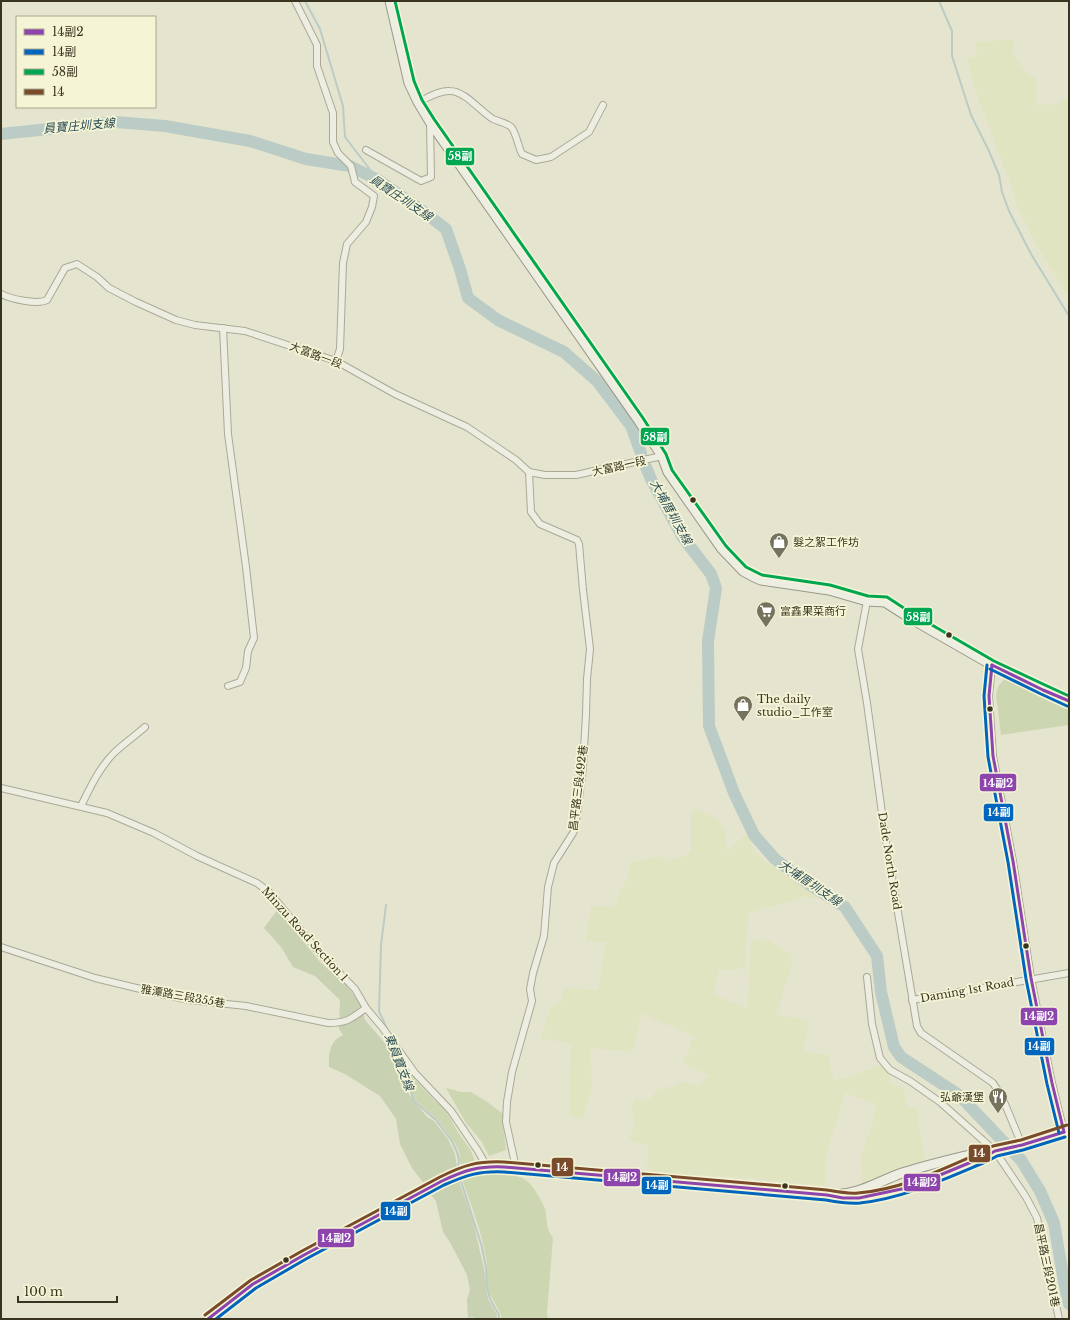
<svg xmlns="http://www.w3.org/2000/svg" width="1070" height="1320" viewBox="0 0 1070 1320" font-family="'Libre Baskerville','Noto Sans TC',serif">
<rect width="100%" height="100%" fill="#e5e5cf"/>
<g fill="#e1e4c0">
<path d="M1014,39L1012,51L1024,72L1037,79L1036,105L1056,104L1069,98V298L1037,245L1018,209L1012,188L974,87L967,58L977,56L975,42Z"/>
<path d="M695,809L717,818L725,831L727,851L748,833L754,852L796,883L819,896L812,899L804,896L786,903L748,913L745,968L718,970L714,995L748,1008L751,940L769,941L791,954L793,961L776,1015L809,1020L804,1046V1052L828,1055L834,1080L846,1078L881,1065L889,1071V1083L904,1088L906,1105L917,1110L925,1161L902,1167L862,1186L861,1155L871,1129L876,1104L845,1093L825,1159V1186L748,1178L676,1174L647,1170L648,1146L628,1140L635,1127L631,1107L635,1098L647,1102L658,1089L678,1085L680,1082H685L687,1084L699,1085L709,1075L683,1064L694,1036L651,1018L642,1012L633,1052L591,1048L592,1090L582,1119L569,1115L571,1044L540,1038L551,1008L560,1003L564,988L598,990L606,942L586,941L591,906L614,907L629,873L630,863L664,856L667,861L686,856L691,851V812Z"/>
</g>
<g fill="#ccd7b2">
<path d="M1007,675L1069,704V725L1001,735L996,695L998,687Z"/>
<path d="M407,1071L433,1099L441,1106L449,1116L459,1134L470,1149L475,1161L461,1167L459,1151L455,1143L437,1119L415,1100L412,1092Z"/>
<path d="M446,1088L461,1092H471L486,1101L503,1114V1123L506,1150L489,1156L482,1142L466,1123Z"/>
<path d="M932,1168H940L942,1169L941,1172L908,1185L906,1175Z"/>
<path d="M491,1173C516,1177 526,1172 539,1197C542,1202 546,1209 546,1214C547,1224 547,1230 553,1238L547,1313L548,1319H502C500,1309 492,1301 489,1291C486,1280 488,1268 486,1257C481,1230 471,1205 462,1179L473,1174Z"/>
</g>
<g fill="#c8d1b1">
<path d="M278,909L292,928L321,963L344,983L360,1003L365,1020L396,1056L408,1093L427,1117L434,1121L448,1139L455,1154L457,1167L425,1185L412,1168L400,1144L396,1119L380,1096L345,1074L329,1067C329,1053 329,1042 343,1035L339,1029L340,1000L315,976L293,967L281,947L264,928Z"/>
<path d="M459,1181L473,1221L484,1269L488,1299L497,1315V1319H474L473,1317L468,1318L467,1299L470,1290L467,1275L451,1244L443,1232L436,1201L429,1193Z"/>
</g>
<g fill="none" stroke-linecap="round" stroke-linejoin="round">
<g stroke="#baccc5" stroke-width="2">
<path d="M305,1L320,29L343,106L345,137L378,180"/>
<path d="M939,1L952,31V56L971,115L989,151L999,175L1002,192L1009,211L1031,254L1069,316"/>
<path d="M386,905L381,945L379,1011L388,1031"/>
<path d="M396,1051L404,1069L414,1101L436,1120L452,1141L457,1152L459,1160L458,1168V1170"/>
<path d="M459,1175L482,1247L486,1268L487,1286L490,1299L499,1315V1319"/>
</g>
<g stroke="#baccc5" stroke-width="12">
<path d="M1,134L116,122L165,126L250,141L306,159L350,166L378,180L424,212L446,229L460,269L468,298L498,320L564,352L597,381L631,426L641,453"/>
<path d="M646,467L651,479L682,536L711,574L716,588L708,641L709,726L734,793L754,835L775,859L810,885L845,907L877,956L881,992L894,1047L901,1057L959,1095L1021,1160L1040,1191L1054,1223L1064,1282L1069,1304"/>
</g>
<defs>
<g id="street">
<path d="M295,1L317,45V66L333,113V142L338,153L351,166L355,182L374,196L372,207L366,222L347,244L343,263L340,349L336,361"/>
<path d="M418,102C428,98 439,90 450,91C465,91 480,111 493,119C499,122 508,123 512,128C517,136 518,146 522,154L536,160L551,157L589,132L603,105"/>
<path d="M366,150L421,181L431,177L430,123"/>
<path d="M1,294C11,299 37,305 47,300L65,268L77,264L97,277L109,288L136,302L176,320L195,325L245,331L336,361L395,394L467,427L516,460L529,472L545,475H576L662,456"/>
<path d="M223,328L228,434L246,567L254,638L248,651L246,668L240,682L228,686"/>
<path d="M867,601L858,649L867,703L885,835L917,1026L921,1033L993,1083L1002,1097L1022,1145"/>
<path d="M992,665L989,696L993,756L1013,861L1031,978L1042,1034L1052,1083L1064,1132"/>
<path d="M1,788L107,813L154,833L197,856L257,883L269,892L318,951L355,989L366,1008L382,1027L415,1073L451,1111L478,1151L487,1167"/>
<path d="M81,806C90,788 99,768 114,753C123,744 135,736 145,727"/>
<path d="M1,947L95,978L161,994L190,1000L246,1006L328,1023C347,1023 351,1019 366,1008"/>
<path d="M867,977L872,1024L880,1058L890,1070L910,1081L940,1102L995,1151L1026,1197L1037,1218L1059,1319"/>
<path d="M912,1000L1069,973"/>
<path d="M516,1168L506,1122L507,1102L512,1072L532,1001L530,989L533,973L544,936L548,887L554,863L573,833L575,829L583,767L586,714L587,679L590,649L583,590L579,544L577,540L540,524L531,512L529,472"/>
</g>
<g id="secondary">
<path d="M390,1L409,83L418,102L430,122L639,421L662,456L668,472L722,549L743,571L754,577L761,580L829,590L867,601L885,602L910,618L992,665L1043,690L1069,701"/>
<path d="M842,1194C863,1192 882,1180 902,1173C930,1164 958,1158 985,1151C1014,1150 1042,1140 1069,1130"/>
<path d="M208,1319L253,1284L304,1255L442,1181L461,1172L472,1168L487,1167L516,1168L827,1195L843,1198H859L876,1195L911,1187L986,1156L995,1151"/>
</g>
</defs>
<use href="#street" stroke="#aaa998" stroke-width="8"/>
<use href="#secondary" stroke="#9a9988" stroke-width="11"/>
<use href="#street" stroke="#edede1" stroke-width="6"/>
<use href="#secondary" stroke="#edede1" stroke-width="9"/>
<defs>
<g id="bus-1">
<path d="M992,665L989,696L993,756L1013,861L1031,978L1052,1083L1064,1132"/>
<path d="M992,665L1043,690L1069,701"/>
<path d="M208,1319L253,1284L304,1255L442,1181C465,1170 478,1166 504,1167L827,1195L843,1198H859L911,1187L986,1156L995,1151L1022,1145L1064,1132"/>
</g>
<g id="bus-2">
<path d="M987,665L984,696L988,757L1008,862L1026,979L1047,1084L1059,1133"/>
<path d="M990,669L1041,694L1067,706"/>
<path d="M216,1319L256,1288L306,1259L444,1185C467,1175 478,1171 504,1172L826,1200C837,1202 848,1204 860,1203C905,1198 947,1178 988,1161L997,1156L1023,1150L1065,1137"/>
</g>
<path id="bus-3" d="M395,1L414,81L422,100L434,119L643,418L666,454L672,470L726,546L746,567L762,575L830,585L868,596L887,597L913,614L994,661L1045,685L1069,696"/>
<path id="bus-4" d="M205,1315L251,1280L302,1251L440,1177C464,1165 477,1161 504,1162L827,1190C838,1192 848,1194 858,1193C901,1190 945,1168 984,1151L993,1146L1021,1140L1067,1125"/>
</defs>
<use href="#bus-1" stroke="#f5f5d6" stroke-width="6"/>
<use href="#bus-2" stroke="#f5f5d6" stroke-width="6"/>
<use href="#bus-3" stroke="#f5f5d6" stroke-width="6"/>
<use href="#bus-4" stroke="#f5f5d6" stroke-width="6"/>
<use href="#bus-1" stroke="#8e44ad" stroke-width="3"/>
<use href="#bus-2" stroke="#0065bd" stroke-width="3"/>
<use href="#bus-3" stroke="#00a651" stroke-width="3"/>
<use href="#bus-4" stroke="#7a4b2a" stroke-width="3"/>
</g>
<defs>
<symbol id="shop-pin" viewBox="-11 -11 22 30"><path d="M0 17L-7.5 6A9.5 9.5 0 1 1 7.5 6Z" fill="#75725d" stroke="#f5f5d6"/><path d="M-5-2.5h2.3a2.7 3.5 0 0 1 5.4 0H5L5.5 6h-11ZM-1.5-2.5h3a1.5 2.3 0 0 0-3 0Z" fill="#fff"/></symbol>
<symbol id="supermarket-pin" viewBox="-11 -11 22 30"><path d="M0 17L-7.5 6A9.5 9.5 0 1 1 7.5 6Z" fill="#75725d" stroke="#f5f5d6"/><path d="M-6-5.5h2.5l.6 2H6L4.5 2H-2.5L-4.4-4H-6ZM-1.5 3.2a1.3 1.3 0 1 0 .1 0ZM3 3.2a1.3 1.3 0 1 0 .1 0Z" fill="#fff"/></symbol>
<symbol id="restaurant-pin" viewBox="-11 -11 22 30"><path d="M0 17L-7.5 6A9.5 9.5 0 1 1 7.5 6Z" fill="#75725d" stroke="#f5f5d6"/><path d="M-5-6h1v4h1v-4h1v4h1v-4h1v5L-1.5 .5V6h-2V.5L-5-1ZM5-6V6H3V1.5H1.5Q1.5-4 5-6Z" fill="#fff"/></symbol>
</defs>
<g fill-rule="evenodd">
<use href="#shop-pin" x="768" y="531" width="22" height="30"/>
<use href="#supermarket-pin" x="755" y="600" width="22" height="30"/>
<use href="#shop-pin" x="732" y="694" width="22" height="30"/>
<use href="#restaurant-pin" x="987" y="1086" width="22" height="30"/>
</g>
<g fill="#393420" stroke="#f5f5d6" stroke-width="1.5">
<circle cx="693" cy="500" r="3.5"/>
<circle cx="949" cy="635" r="3.5"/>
<circle cx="990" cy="709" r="3.5"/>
<circle cx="1026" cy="946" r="3.5"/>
<circle cx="538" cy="1165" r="3.5"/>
<circle cx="785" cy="1186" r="3.5"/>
<circle cx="286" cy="1260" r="3.5"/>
</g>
<g text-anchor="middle" stroke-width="3.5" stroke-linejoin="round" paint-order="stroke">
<g font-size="11" fill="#393420" stroke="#f5f5d6">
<text transform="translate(316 355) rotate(20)" y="4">大富路一段</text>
<text transform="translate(619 466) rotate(-13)" y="4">大富路一段</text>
<text transform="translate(578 788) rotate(-83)" y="4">昌平路三段492巷</text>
<text transform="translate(890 861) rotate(81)" y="4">Dade North Road</text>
<text transform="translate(305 934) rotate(48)" y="4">Minzu Road Section 1</text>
<text transform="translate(967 990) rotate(-10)" y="4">Daming 1st Road</text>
<text transform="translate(183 996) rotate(10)" y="4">雅潭路三段355巷</text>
<text transform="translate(1047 1265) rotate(78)" y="4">昌平路三段201巷</text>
</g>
<g font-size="11" fill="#393420" stroke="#f5f5d6" text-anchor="start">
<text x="793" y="546">髮之絮工作坊</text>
<text x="780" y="615">富鑫果菜商行</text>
<text x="757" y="703">The daily<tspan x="757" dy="13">studio_工作室</tspan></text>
<text x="984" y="1101" text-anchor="end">弘爺漢堡</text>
</g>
<g font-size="12" font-style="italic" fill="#2f4f59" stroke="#f5f5d6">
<text transform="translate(79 126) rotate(-5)" y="4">員寶庄圳支線</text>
<text transform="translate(401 198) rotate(34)" y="4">員寶庄圳支線</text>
<text transform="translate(671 512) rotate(61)" y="4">大埔厝圳支線</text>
<text transform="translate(810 883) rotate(34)" y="4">大埔厝圳支線</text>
<text transform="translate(399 1062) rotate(69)" y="4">東員寶支線</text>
</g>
</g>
<g stroke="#f5f5d6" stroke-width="1.5">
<rect x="445" y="147" width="30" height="19" rx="4" fill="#00a651"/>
<rect x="640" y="427" width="30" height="19" rx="4" fill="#00a651"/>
<rect x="903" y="607" width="30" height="19" rx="4" fill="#00a651"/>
<rect x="979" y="773" width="38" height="19" rx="4" fill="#8e44ad"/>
<rect x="983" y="803" width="31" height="19" rx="4" fill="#0065bd"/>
<rect x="1020" y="1007" width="38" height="19" rx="4" fill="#8e44ad"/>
<rect x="1024" y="1037" width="31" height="19" rx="4" fill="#0065bd"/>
<rect x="968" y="1144" width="23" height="19" rx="4" fill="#7a4b2a"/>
<rect x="551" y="1157" width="23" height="20" rx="4" fill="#7a4b2a"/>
<rect x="603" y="1168" width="38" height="19" rx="4" fill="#8e44ad"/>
<rect x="903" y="1173" width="38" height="19" rx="4" fill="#8e44ad"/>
<rect x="641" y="1176" width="31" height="19" rx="4" fill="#0065bd"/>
<rect x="380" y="1201" width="31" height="20" rx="4" fill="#0065bd"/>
<rect x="317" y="1228" width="38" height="20" rx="4" fill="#8e44ad"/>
</g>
<g font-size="11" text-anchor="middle" font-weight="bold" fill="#fff">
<text x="460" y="160">58副</text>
<text x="655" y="441">58副</text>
<text x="918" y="621">58副</text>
<text x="998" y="787">14副2</text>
<text x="999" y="816">14副</text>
<text x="1039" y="1020">14副2</text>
<text x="1039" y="1050">14副</text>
<text x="979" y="1157">14</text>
<text x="562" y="1171">14</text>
<text x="622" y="1181">14副2</text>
<text x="922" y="1186">14副2</text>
<text x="657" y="1189">14副</text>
<text x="396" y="1215">14副</text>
<text x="336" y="1242">14副2</text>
</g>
<rect width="1070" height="1320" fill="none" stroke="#393420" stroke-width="4"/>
<rect x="16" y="16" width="140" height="92" fill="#f5f5d6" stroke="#aaa88d"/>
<rect x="24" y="29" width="20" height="6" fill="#8e44ad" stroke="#aaa88d"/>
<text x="52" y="36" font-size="12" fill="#393420">14副2</text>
<rect x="24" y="49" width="20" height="6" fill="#0065bd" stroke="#aaa88d"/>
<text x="52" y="56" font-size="12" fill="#393420">14副</text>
<rect x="24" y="69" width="20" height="6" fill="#00a651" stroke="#aaa88d"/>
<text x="52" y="76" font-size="12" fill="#393420">58副</text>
<rect x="24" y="89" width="20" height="6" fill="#7a4b2a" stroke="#aaa88d"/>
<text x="52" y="96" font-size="12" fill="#393420">14</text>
<path d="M18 1296v6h99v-6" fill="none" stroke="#393420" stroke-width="2"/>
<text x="24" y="1296" font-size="12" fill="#393420" stroke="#f5f5d6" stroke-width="3" paint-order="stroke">100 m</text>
</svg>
